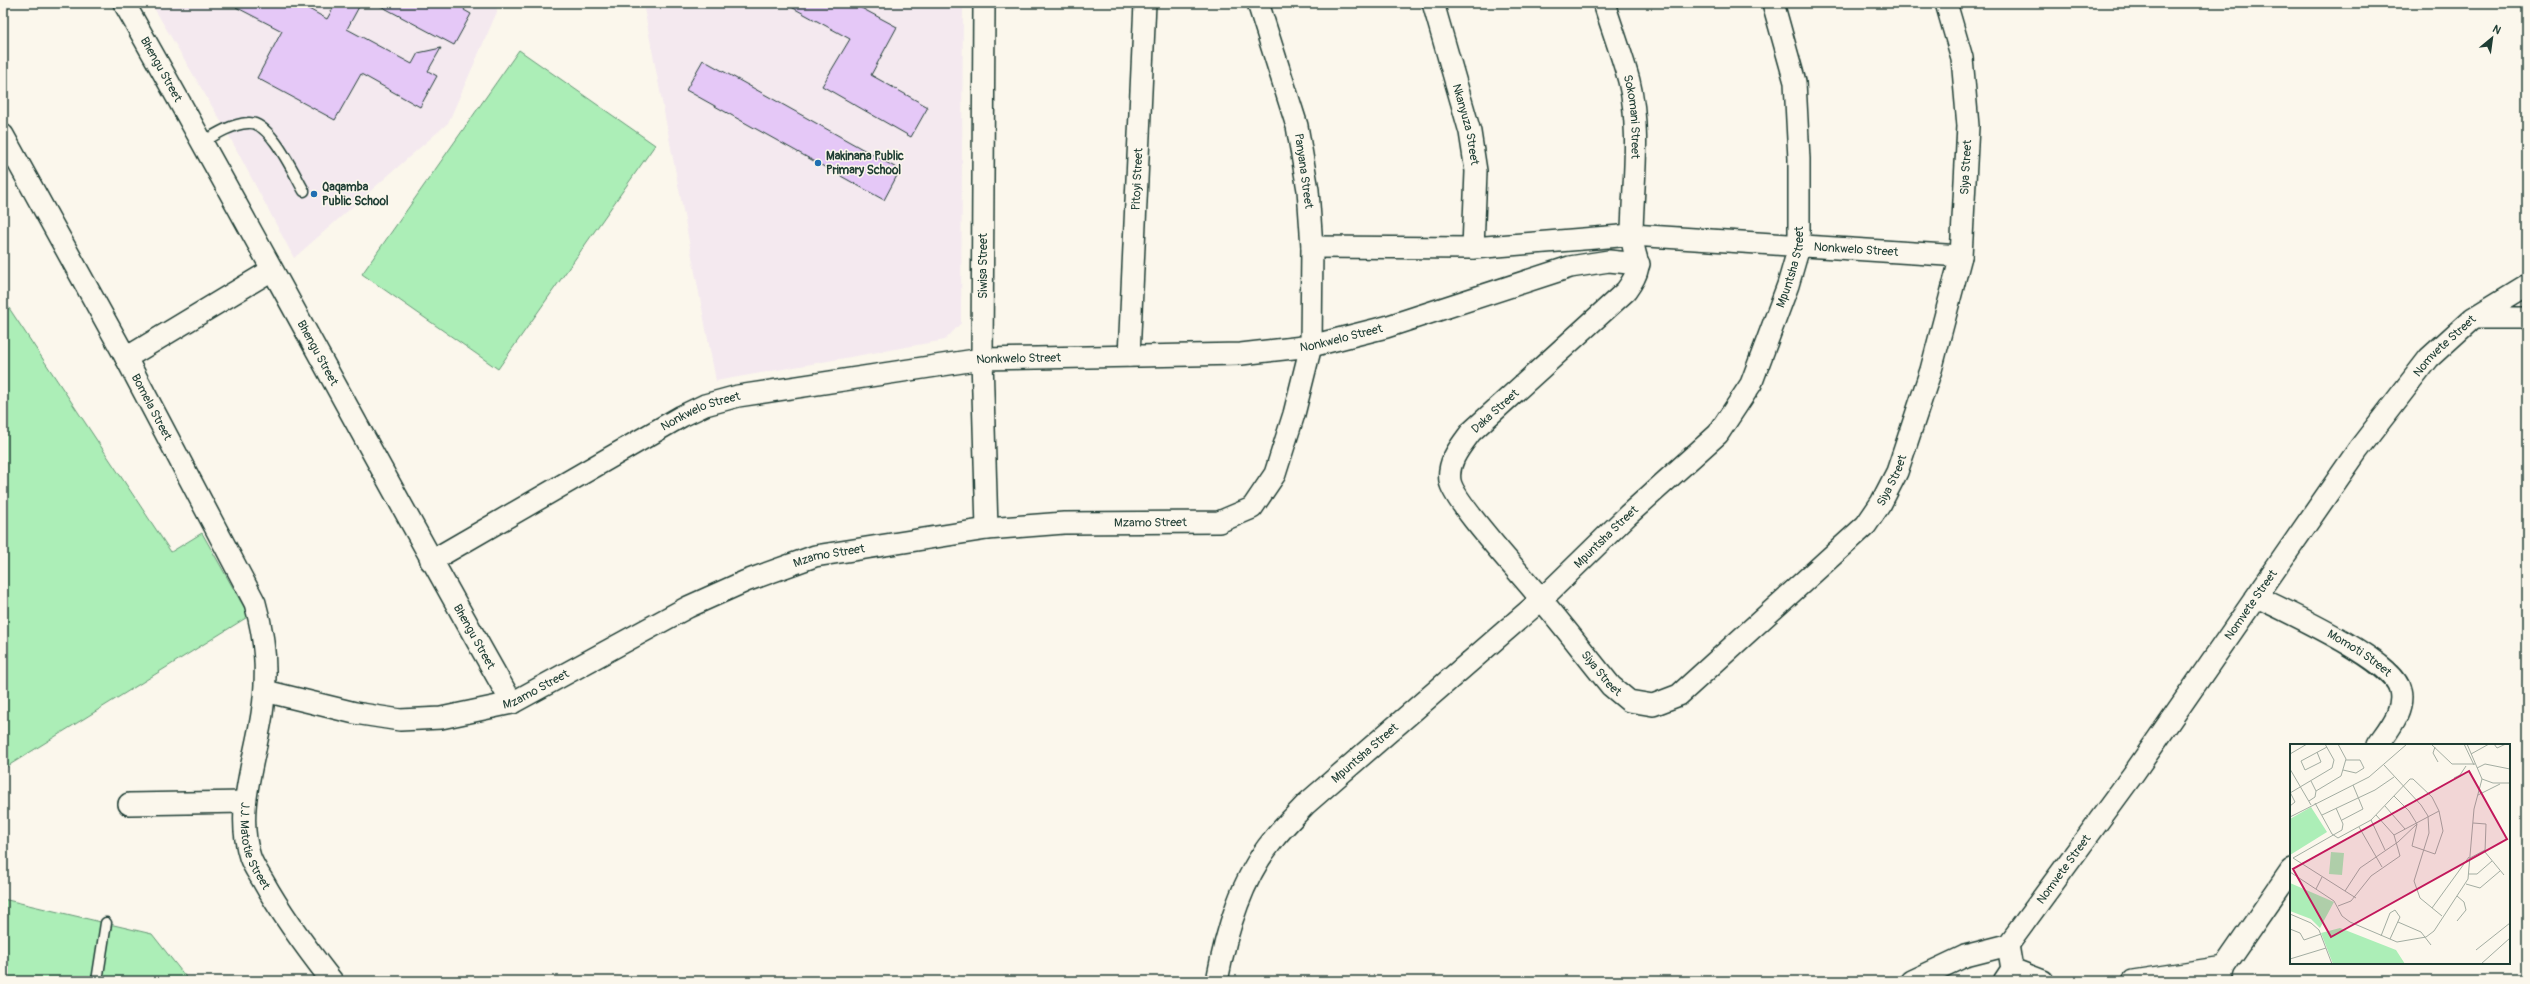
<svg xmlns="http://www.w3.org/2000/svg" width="2530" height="984" viewBox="0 0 2530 984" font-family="Pangolin,sans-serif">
<rect width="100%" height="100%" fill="#fbf7ec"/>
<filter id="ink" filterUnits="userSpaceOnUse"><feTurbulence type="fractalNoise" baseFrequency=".025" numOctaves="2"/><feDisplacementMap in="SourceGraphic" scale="8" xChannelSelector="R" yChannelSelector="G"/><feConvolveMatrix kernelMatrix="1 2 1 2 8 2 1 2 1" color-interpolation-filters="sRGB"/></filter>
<g filter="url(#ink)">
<g fill="#f4e9ef">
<path d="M151,3H496L497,12L448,123L294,258L226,130Z"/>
<path d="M643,3H963L961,323L945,340L716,381Z"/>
</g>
<g fill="#aceeb7" stroke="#669676">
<path d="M519,50L655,145L498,369L362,274Z"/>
<path d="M3,299L171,552L202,533L249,616L3,769Z"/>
<path d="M3,899L152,934L189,981H3Z"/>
</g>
<g fill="#e5c8f7" stroke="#1f3d34">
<path d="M228,3H298L327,19L336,3H361L347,29L412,64L418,53L441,48L428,71L437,76L420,107L361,74L335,120L257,78L282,31Z"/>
<path d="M375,3H468L464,10L471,14L454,45Z"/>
<path d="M784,3H852L897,27L871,75L928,107L911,137L822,86L850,39Z"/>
<path d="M703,60L900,170L884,200L686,90Z"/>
</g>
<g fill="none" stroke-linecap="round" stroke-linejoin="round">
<defs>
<g id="service">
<path d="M203,142C216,134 232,124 248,123C270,120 294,174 304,191"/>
<path d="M97,981L106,923"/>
</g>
<g id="minor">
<path id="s1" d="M124,3C256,235 380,471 512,703"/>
<path d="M984,3L982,359L987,529"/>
<path id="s2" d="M1433,3L1470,132L1476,171L1473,248"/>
<path id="s3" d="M1604,3C1612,29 1622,55 1629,81C1641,130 1633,182 1632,232C1631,262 1649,259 1626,291L1471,432C1460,447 1447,462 1450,481C1453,502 1523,576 1540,598C1564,626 1587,657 1611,686L1629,701L1653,705L1679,695L1866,525L1881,503L1897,472L1931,370L1961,256L1968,126L1962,58L1946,3"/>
<path id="s4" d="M3,135L126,358L255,603C266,641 268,675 262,714C255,760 235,811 250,857C253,866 259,874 263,881C283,917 307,949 332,981"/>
<path id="s5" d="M1312,247L1473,248L1632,235L1961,256"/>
<path d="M2474,318H2527"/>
<path id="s6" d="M1129,356L1145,3"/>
<path d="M126,358L272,270"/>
<path id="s7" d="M431,561L682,416L705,405L738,396L982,359L1241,354L1311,346L1386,327L1570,267L1609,261L1639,264"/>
<path id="s8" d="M2257,597C2284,610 2395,661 2400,690C2405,711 2389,729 2378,745"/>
<path id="s9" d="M265,691L355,713L400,720L441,718L512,703L688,607L746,581L815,556L987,529L1064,523L1219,522L1252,508L1275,474L1294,414L1311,346L1312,247L1308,190L1297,126L1258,3"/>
<path d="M129,804L245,802"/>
<path id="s10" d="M2008,945L2134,773L2358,450L2429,358L2473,318L2527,285"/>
<path d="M2012,969L2043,981"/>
<path id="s11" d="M1217,981C1226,932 1241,879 1273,840C1283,827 1295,816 1306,804L1542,599L1628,515L1718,434L1751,384L1788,285L1799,247V159L1795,82L1773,3"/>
<path d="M1912,981L1965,956L2008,945"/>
<path d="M2004,981L2012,969L2008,945"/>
<path d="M2133,981L2224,967"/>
<path d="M2220,981L2224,967L2291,870"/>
</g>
</defs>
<use href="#service" stroke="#1f3d34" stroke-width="13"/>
<use href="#minor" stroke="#1f3d34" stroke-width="24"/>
<use href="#service" stroke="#fbf7ec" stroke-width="10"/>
<use href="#minor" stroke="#fbf7ec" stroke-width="21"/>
</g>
</g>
<g fill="#1f6fb2" stroke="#fbf7ec" stroke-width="1.5">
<circle cx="818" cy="163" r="4"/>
<circle cx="314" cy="194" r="4"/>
</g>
<g text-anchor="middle" stroke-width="3" stroke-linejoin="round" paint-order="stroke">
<g font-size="12" fill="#1f3d34" stroke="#fbf7ec">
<text dy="4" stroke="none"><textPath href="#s1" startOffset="76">Bhengu Street</textPath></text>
<text dy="4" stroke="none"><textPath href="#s3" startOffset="118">Sokomani Street</textPath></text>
<text dy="4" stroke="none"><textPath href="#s2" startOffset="126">Nkanyuza Street</textPath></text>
<text dy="4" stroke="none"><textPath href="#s3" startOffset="1526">Siya Street</textPath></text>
<text transform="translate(1304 171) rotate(82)" y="4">Panyana Street</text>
<text dy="4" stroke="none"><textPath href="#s6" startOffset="177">Pitoyi Street</textPath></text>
<text dy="4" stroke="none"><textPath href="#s5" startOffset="545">Nonkwelo Street</textPath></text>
<text transform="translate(983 266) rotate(-90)" y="4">Siwisa Street</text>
<text dy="4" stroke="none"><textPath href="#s11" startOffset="940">Mpuntsha Street</textPath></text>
<text dy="4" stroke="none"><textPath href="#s7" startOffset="957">Nonkwelo Street</textPath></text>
<text dy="4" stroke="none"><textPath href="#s10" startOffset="742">Nomvete Street</textPath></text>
<text dy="4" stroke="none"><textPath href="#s1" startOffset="400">Bhengu Street</textPath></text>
<text dy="4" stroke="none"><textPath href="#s7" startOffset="633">Nonkwelo Street</textPath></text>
<text dy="4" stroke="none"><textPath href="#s4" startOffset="310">Bomela Street</textPath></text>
<text transform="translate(1495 411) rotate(-42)" y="4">Daka Street</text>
<text dy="4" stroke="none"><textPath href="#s7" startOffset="309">Nonkwelo Street</textPath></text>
<text dy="4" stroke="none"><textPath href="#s3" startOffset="1202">Siya Street</textPath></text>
<text dy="4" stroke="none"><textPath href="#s9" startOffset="927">Mzamo Street</textPath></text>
<text dy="4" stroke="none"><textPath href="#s11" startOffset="604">Mpuntsha Street</textPath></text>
<text dy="4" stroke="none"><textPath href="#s9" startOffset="603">Mzamo Street</textPath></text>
<text dy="4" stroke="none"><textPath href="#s10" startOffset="418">Nomvete Street</textPath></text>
<text dy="4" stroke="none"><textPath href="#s1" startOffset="724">Bhengu Street</textPath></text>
<text dy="4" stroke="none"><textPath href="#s8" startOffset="117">Momoti Street</textPath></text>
<text dy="4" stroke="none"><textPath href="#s3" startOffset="806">Siya Street</textPath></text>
<text dy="4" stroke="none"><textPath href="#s9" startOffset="279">Mzamo Street</textPath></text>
<text dy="4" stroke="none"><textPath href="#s11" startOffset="280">Mpuntsha Street</textPath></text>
<text dy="4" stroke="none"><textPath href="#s4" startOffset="779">J.J. Matotie Street</textPath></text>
<text dy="4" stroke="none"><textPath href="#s10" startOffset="94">Nomvete Street</textPath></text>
</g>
<g font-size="12" font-weight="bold" fill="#1f3d34" stroke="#fbf7ec" text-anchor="start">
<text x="826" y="160">Makinana Public<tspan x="826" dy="14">Primary School</tspan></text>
<text x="322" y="191">Qaqamba<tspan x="322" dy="14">Public School</tspan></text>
</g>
</g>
<g transform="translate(2290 744)">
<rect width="220" height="220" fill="#fbf7ec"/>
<path d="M21,63L37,88L0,111V75ZM41,108L54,109L52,131L39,130ZM0,139L44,158L30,184L21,175L0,167ZM50,184L106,206L115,220H43L31,189Z" fill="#aceeb7"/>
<path fill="none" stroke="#a3ada2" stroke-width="1" d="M141,0L162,20H185M174,0L184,21M204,0L207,4L216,0M145,3L143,9L148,18M27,8L31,18L15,26L11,17L37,3M0,10L17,0M181,10L199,0M94,21L131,61L138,72L139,89L124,137L130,154L152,172M187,24L195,20L220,25M0,25L21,61M53,26L66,29L74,24L70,16H56M164,34L170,31L176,22M192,35L203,39H220M21,37L26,47L51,32L56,15L48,0M0,49L42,24L44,16L35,0M188,51L210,40M19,57L25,53L26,47M25,59L42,90L48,94L81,76L120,35H123L142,53L149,67L153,87L145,110L122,102L127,80L119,67L104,52M0,62L5,58L0,48M95,62L115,85M46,64L53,80L52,86L3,114L66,154M32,71L85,46L104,33M0,73L79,33L117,0M52,76L73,65L63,41M81,76L95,106M183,79L196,80L195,108L214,131M69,83L92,123M104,91L149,67M180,114L195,106M0,128L44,157L52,172L60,178L107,198L136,193L144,187L178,135L184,65L192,35L177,0M179,130H187L202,117M176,140L190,144L210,127M26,145L32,133M55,147L70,124L108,98L127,80M167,152L174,158L176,166L167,177M48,162L61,157L81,132L110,112L104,91L86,71M142,164L179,113M0,170L21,179L29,186L42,220M108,178L131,188L141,201M0,185L10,189L14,196L31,190M91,192L100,169L105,166L110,173L100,195M186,206L220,179M0,215L36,204M191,220L220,194"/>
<path fill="#c2185b" fill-opacity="0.15" stroke="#c2185b" stroke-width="2" d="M179,27L217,95L41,193L3,125Z"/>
<rect width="220" height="220" fill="none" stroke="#1f3d34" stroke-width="2"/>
</g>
<rect width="2530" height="984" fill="none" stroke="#fbf7ec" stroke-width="16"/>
<rect x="8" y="8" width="2514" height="968" fill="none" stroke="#1f3d34" stroke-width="1.5" filter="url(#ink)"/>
<g transform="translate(2492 38) rotate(29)" stroke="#fbf7ec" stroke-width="3" paint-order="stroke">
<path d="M0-3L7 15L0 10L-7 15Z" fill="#1f3d34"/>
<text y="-6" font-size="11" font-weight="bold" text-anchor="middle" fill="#1f3d34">N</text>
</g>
</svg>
